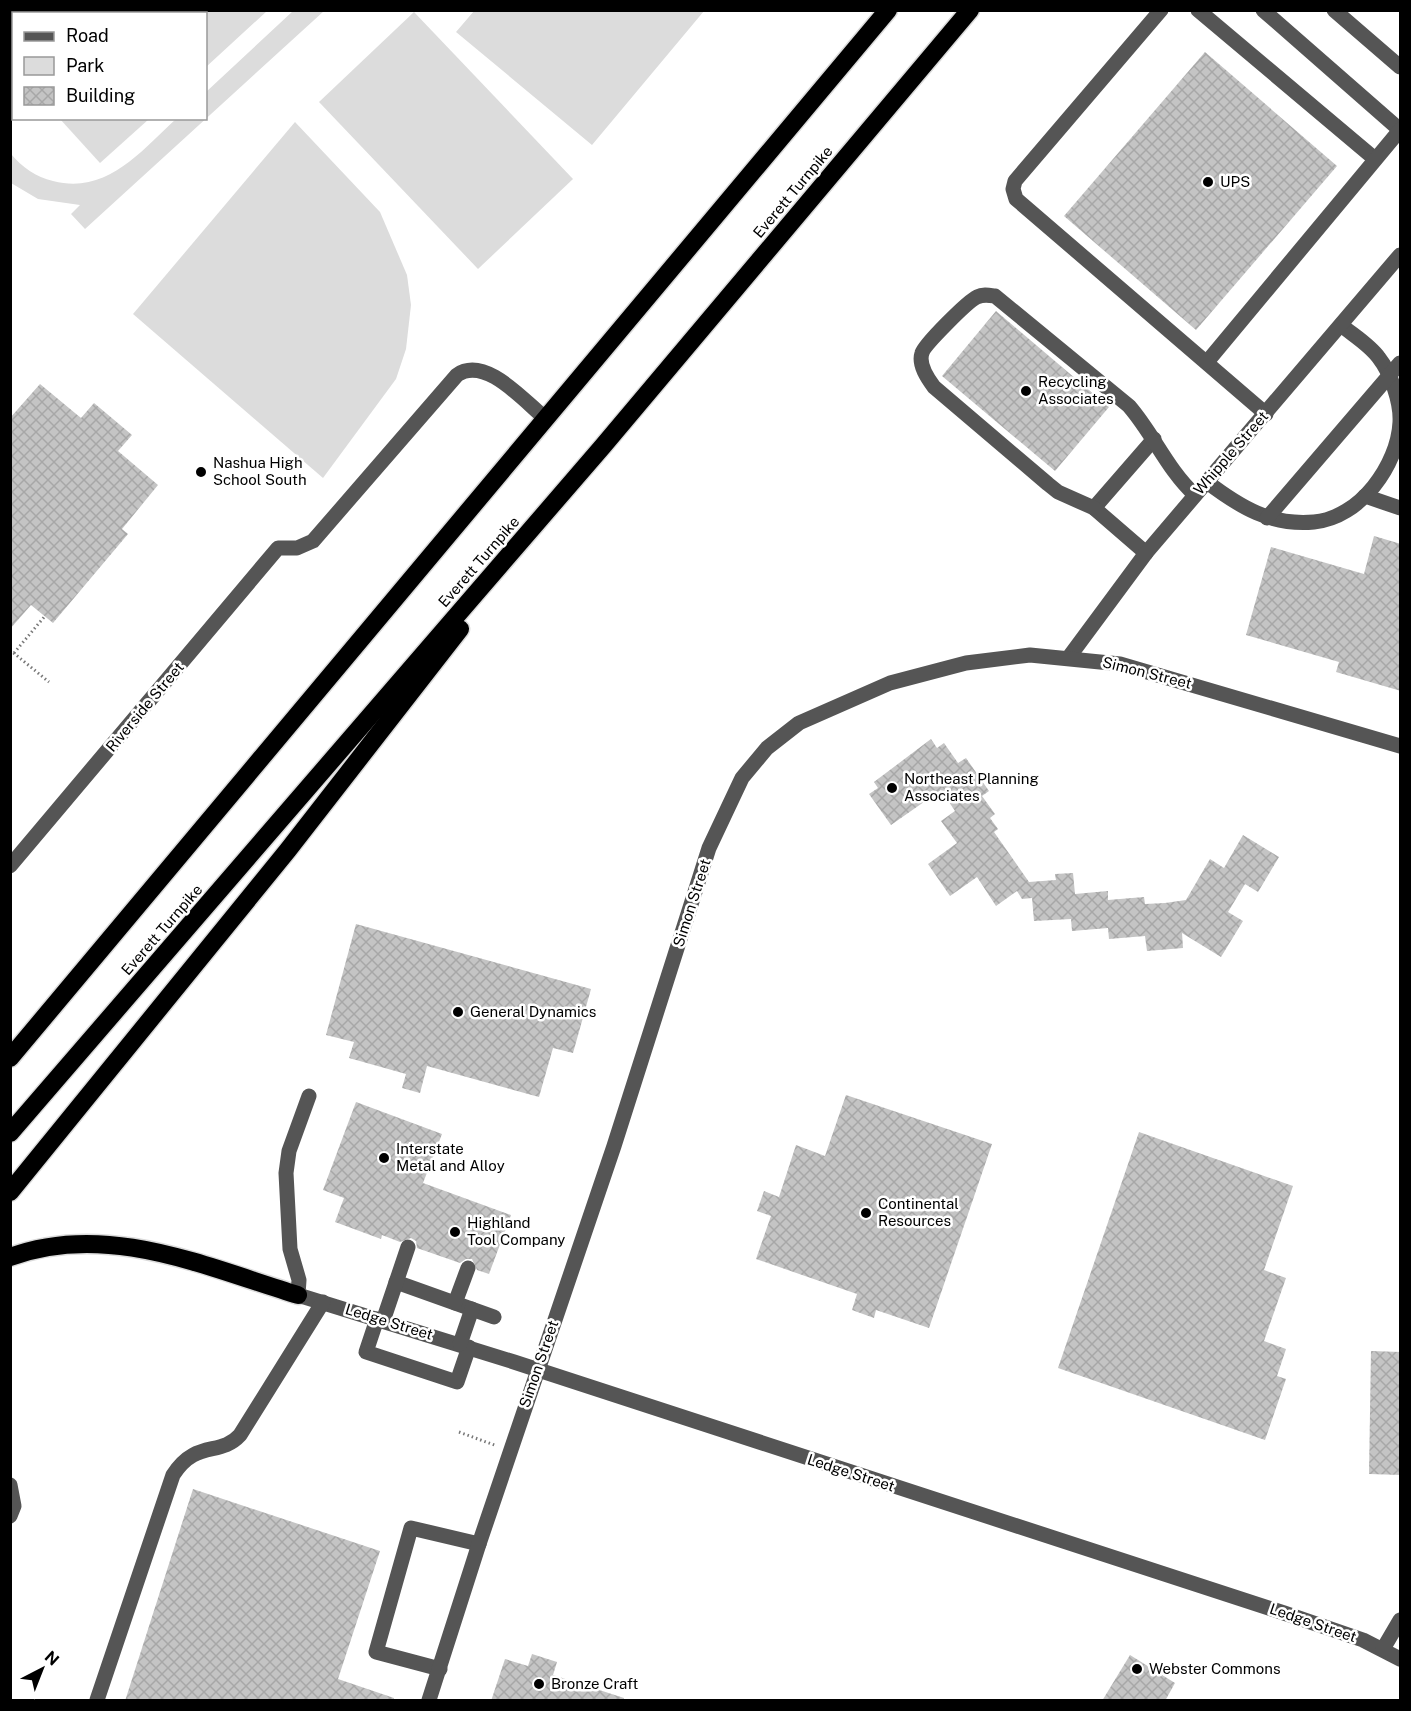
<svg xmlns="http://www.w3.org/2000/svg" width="1411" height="1711" viewBox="0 0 1411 1711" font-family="'Public Sans',sans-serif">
<defs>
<pattern id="building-cross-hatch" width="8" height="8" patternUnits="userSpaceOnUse" patternTransform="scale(1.5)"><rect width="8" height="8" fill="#c4c4c4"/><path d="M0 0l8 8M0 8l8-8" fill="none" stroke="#a7a7a7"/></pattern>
</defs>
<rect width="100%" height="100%" fill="#fff"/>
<g fill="#dcdcdc">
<path d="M88,10H267V11L206,67V14L85,13Z"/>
<path d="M293,11H324L85,229L71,214L80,205L38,199L11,183V154C22,167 36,177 53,181C107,195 141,151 176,119L206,118V92Z"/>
<path d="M474,11V10L704,11L592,145L456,32Z"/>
<path d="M414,12L573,179L478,269L319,102Z"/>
<path d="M60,119H149L100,163Z"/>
<path d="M295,122L380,212L407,275L411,305L406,349L396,379L323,478L133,314Z"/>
</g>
<g fill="url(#building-cross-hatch)">
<path d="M1205,52L1337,166L1196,330L1064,216Z"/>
<path d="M996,311L1109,407L1055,471L942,376Z"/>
<path d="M40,384L81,418L94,403L132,435L118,451L158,485L122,529L128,534L53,623L31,605L10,629V418Z"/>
<path d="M1374,536L1401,544V691L1336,672L1339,662L1246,635L1271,547L1364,574Z"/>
<path d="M931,739L937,748L944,743L958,763L966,758L989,791L982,796L995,814L990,818L998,829L994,832L1029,882L1056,880L1055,874L1073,873L1075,894L1108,891V900L1144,897L1145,904L1165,903L1186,900L1210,859L1224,868L1243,835L1279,857L1258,892L1245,884L1228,912L1243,921L1221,957L1182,933L1183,948L1147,951L1145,936L1109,939L1108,928L1072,931L1071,919L1034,921L1032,898L1022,899L1017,891L996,906L977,877L950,896L928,864L957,843L941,821L955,811L941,790L891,825L869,794L878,788L874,782Z"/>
<path d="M356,924L591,989L573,1053L553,1048L539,1097L427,1066L420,1093L402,1088L406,1074L349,1058L354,1042L326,1035Z"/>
<path d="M846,1095L992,1144L929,1328L876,1310L874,1318L852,1310L857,1294L756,1259L771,1216L757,1211L764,1191L779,1197L796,1145L825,1156Z"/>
<path d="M356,1102L442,1134L423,1183L511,1215L489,1274L477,1270L472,1259H466L460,1263L417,1248L416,1241L411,1238L400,1242L382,1235L381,1239L335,1222L344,1198L323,1190Z"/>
<path d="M1139,1132L1293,1186L1264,1270L1286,1278L1264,1341L1286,1349L1277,1376L1286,1379L1265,1440L1058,1368Z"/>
<path d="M1371,1351L1401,1352V1475L1369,1474Z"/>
<path d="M193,1489L380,1551L338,1679L394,1698V1701H125Z"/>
<path d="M532,1654L557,1662L553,1675L624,1698V1701H491L505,1659L528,1666Z"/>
<path d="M1130,1655L1175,1683L1165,1701H1102Z"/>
</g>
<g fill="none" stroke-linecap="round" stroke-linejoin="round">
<defs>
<g id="highway">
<path d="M10,1058L888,10"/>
<path d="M10,1133L603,446L970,10"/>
<path d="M10,1192L288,850L460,629"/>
<path d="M10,1257C107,1221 206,1267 298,1295"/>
</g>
</defs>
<use href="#highway" stroke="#dbdbdb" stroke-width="21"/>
<g stroke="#777" stroke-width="3" stroke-dasharray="1.5 3" stroke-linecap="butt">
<path d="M10,650L49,682"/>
<path d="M14,653L45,616"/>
<path d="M459,1432L497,1446"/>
</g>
<g stroke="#555" stroke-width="15">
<path d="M1161,10L1015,181L1013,189L1016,199L1266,414"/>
<path d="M1198,10L1375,159"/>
<path d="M1263,10L1400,130"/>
<path d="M1334,10L1400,67"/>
<path d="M1207,362L1400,130"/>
<path d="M1207,482C1240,507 1271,526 1314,522C1360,518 1398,465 1400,422C1401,403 1391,373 1379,358C1370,345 1353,335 1341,325"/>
<path d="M1365,496L1400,508"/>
<path d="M1094,508L1154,439"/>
<path d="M1267,518L1400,363"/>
<path d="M1146,553L1094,508L1058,492L1048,484L934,387C928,379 918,365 922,353C924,345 968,301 977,297C983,294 988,295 995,296L1129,406C1154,435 1167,469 1195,495"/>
<path d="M1069,657L1146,553L1400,255"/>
<path d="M10,866L278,548H297L313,541L457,375C485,355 524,401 545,418"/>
<path d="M309,1096L289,1151L286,1173L290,1249L299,1280L298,1295L514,1362L1284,1613L1363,1640L1400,1659"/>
<path d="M396,1282L494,1317"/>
<path d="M455,1303L468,1268"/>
<path d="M377,1319L366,1352L457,1382L469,1347"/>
<path d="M383,1321L408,1247"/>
<path d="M460,1344L472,1309"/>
<path d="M10,1485L14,1506L10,1516"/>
<path d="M1383,1649L1400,1620"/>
<path d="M440,1669L376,1652L411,1528L479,1544"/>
<path d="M97,1700L173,1475C196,1439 220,1457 240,1435L323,1302"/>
<path d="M429,1700L479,1544L614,1146L709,848L742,778L767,748L799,723L890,683L966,663L1030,655L1120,664L1400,746"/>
</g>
<use href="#highway" stroke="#000" stroke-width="18"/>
</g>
<g fill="#000" stroke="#fff" stroke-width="2">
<circle cx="1208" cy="182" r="6"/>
<circle cx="1026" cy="391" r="6"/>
<circle cx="201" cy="472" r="6"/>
<circle cx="892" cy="788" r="6"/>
<circle cx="458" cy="1012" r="6"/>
<circle cx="384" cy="1158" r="6"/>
<circle cx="866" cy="1213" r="6"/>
<circle cx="455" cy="1232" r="6"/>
<circle cx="1137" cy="1669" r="6"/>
<circle cx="539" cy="1684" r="6"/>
</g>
<g text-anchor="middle" stroke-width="5" stroke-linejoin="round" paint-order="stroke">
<g font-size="15" fill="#000" stroke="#fff" text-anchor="start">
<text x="1220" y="187">UPS</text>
<text x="1038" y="387">Recycling<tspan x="1038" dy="17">Associates</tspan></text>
<text x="213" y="468">Nashua High<tspan x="213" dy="17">School South</tspan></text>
<text x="904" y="784">Northeast Planning<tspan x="904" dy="17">Associates</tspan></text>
<text x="470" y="1017">General Dynamics</text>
<text x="396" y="1154">Interstate<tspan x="396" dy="17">Metal and Alloy</tspan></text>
<text x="878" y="1209">Continental<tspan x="878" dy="17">Resources</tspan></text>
<text x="467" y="1228">Highland<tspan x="467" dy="17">Tool Company</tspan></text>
<text x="1149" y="1674">Webster Commons</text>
<text x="551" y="1689">Bronze Craft</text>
</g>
<g font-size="15" fill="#000" stroke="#fff">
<text transform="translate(793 192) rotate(-50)" y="5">Everett Turnpike</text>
<text transform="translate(1231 453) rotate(-49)" y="5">Whipple Street</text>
<text transform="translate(479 562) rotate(-49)" y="5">Everett Turnpike</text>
<text transform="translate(1147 673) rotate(14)" y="5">Simon Street</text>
<text transform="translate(145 707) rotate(-50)" y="5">Riverside Street</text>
<text transform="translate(692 903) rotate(-72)" y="5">Simon Street</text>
<text transform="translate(162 930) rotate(-49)" y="5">Everett Turnpike</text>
<text transform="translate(389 1322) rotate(17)" y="5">Ledge Street</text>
<text transform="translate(539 1364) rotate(-71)" y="5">Simon Street</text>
<text transform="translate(851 1473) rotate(18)" y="5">Ledge Street</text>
<text transform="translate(1313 1623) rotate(19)" y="5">Ledge Street</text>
</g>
</g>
<rect width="1411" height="1711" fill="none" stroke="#000000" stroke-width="24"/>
<rect x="12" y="12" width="195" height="108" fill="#ffffff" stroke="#999999" stroke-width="1.5"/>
<rect x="24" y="32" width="30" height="9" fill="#555555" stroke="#999999" stroke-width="1.5"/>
<text x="66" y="42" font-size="18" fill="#000000">Road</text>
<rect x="24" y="57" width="30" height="18" fill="#dcdcdc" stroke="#999999" stroke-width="1.5"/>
<text x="66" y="72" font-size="18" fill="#000000">Park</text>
<rect x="24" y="87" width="30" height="18" fill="url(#building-cross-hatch)" stroke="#999999" stroke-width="1.5"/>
<text x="66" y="102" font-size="18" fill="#000000">Building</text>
<g transform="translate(42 1669) rotate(42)" stroke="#ffffff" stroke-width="4.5" paint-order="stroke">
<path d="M0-4.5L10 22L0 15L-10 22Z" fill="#000000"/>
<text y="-9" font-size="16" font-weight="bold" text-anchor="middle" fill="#000000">N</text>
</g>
</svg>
